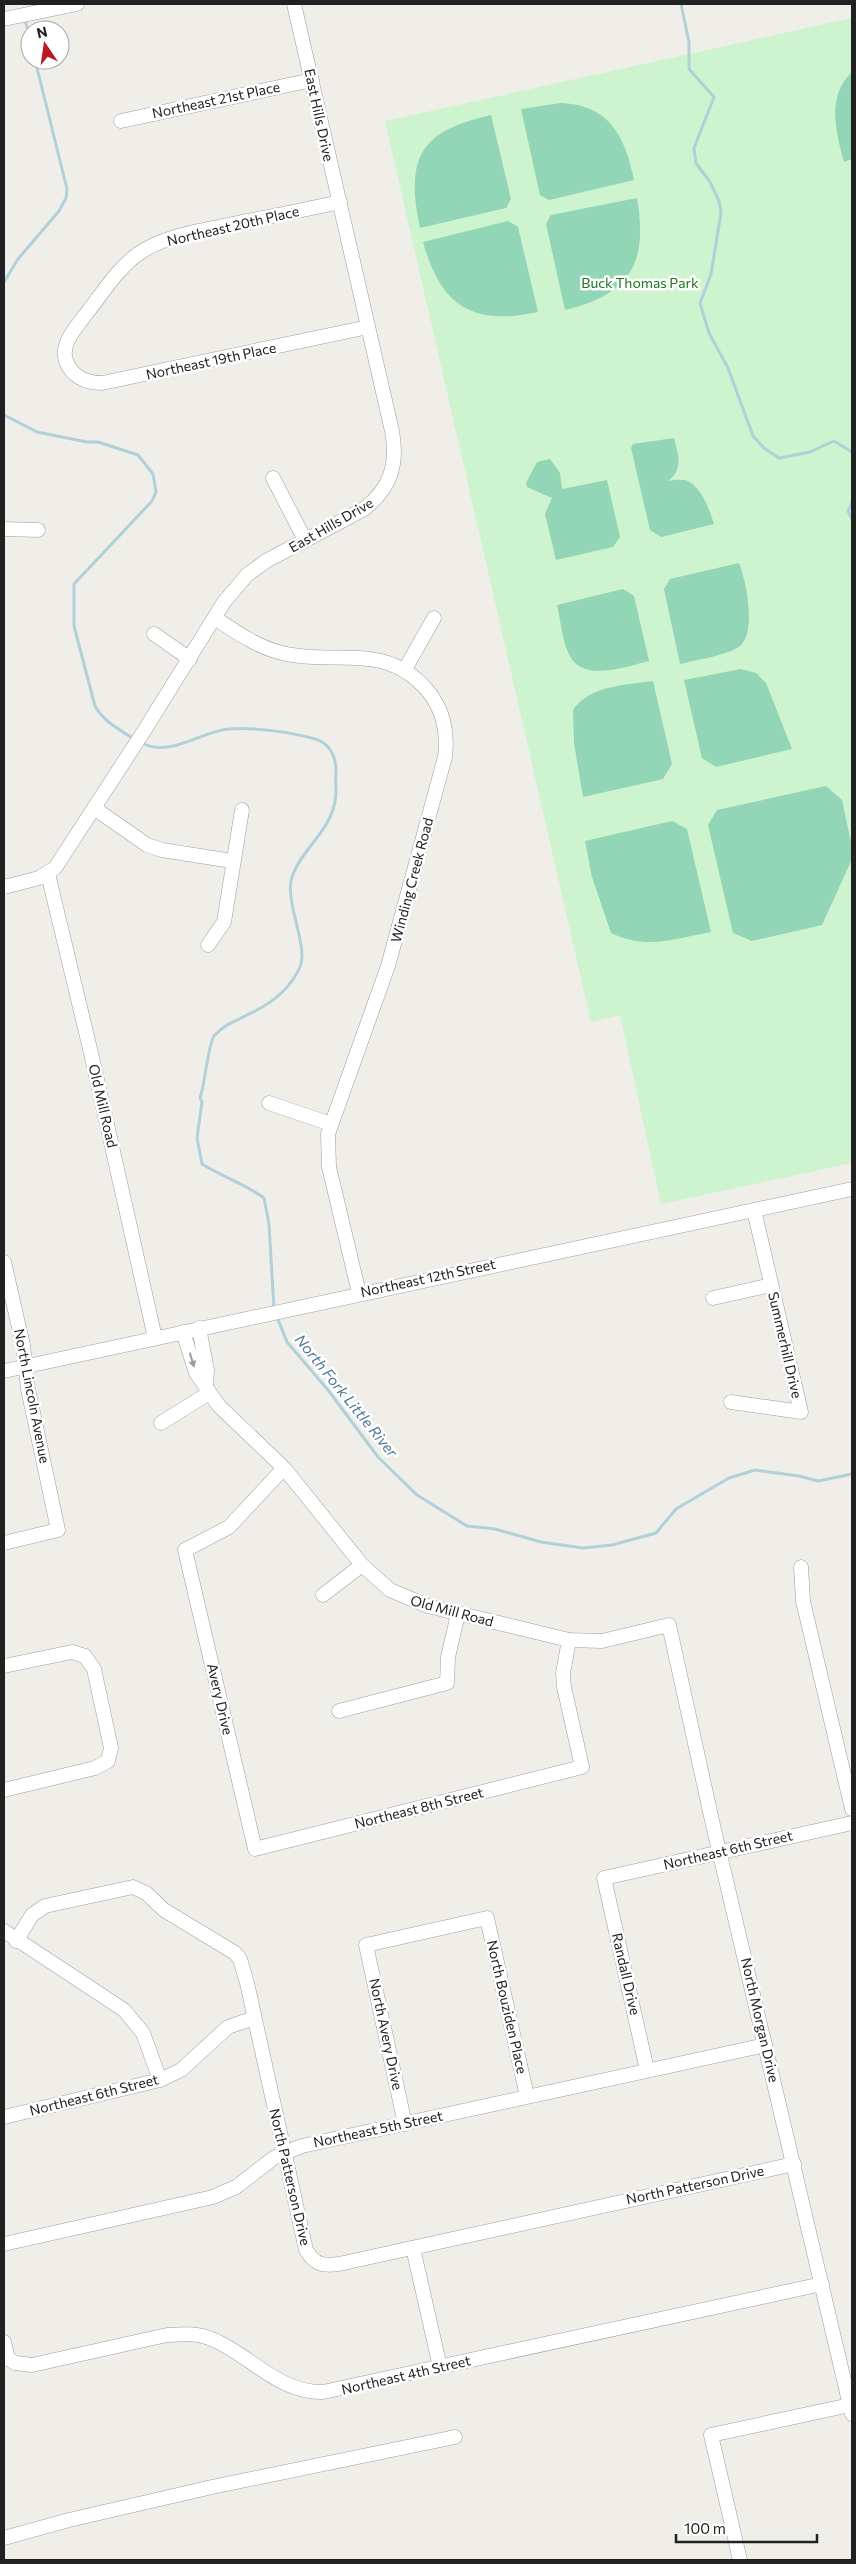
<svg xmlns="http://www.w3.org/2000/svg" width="856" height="2564" viewBox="0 0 856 2564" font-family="Commissioner,sans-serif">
<rect width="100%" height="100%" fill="#f0eee9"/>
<path fill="#cdf4ce" d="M852,18V1163L661,1204L620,1015L591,1022L385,121Z"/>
<g fill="#92d5b7">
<path d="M852,72V159L844,162C836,132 826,96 852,72Z"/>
<path d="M561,103C610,105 625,137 634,180L549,200L540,195L521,109Z"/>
<path d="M491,115L511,199L506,208L420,228C405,157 420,131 491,115Z"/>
<path d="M637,198C648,263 631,294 565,310L546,224L551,215Z"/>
<path d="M508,221L518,227L538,312C473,326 441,307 423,242Z"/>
<path d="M674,438C678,454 684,469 668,481C674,480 682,479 688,481C702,488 710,511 714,524L661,537L650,530L631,448L633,444Z"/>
<path d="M550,459L560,473L562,489L607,480L620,537L613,547L556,560L545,514L552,498L527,487L526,483L537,462Z"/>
<path d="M739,563C746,580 757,632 740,646C729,655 695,660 680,664L664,589L670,579Z"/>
<path d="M623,589L634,596L649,661C628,666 586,682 571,658C562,643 561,621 557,605Z"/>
<path d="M741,669L756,673L766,683L792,749L716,767L702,758L684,680Z"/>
<path d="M653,681L672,764L663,779L583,797L574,743L573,710C590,685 626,685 653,681Z"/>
<path d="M826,786L842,800L852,847V859L822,925L752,941L733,933L708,825L717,810Z"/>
<path d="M672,821L687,829L711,932C673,939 647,950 611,933L592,877L585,841Z"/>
</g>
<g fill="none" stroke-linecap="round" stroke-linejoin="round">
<g stroke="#b0d1d8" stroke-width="3">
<path d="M681,4L689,42V69L714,97L694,148L696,163L710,182L719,201L721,213L711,274L700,303L709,333L728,368L753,436L764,448L779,458L810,452L834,441L852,452"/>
<path d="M25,19L30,39"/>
<path d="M4,282L18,259L59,211L66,198L67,189L35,60"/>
<path d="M4,415L37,432L87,442H98L138,455L153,474L156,492L152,501L74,584V626L95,706C103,721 120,730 134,739"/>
<path d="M852,503L848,511L852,519"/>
<path d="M142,743C170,758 201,731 229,729C255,727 290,732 315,739C330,743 336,757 336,771C335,781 337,792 335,801C331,830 301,850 292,877C284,901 309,947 300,967C291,987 275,1001 255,1011C241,1019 225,1023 214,1036C208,1045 205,1084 200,1098L202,1102L197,1138L202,1164C223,1177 245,1184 264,1198L269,1224L274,1309"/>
<path d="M277,1317L287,1342L328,1390L378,1457L417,1495L467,1526L495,1529L541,1542L583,1548L612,1545L656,1533L676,1509L729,1478L755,1470L799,1476L818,1481L852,1474"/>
</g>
<defs>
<g id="minor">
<path d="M4,19L77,4"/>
<path d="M121,121L312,80"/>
<path d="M340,202C304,210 268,217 232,224C201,231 165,235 138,254C117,269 102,294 86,314C77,327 60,343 66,361C72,377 86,383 102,383L368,327"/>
<path d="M273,478L305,540"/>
<path d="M4,529L38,530"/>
<path d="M215,618C236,632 257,647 282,653C335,666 385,641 427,690C444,710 448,732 445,757L388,966L328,1134L329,1167L359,1293"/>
<path d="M154,634L190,659"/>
<path d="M405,669L434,618"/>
<path d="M94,808L147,845L162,850L232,861"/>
<path d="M48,874L91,1053L155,1338"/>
<path d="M4,887L39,878L55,868L144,731L224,602L247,575L266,561L364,509C391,488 398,464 392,431L294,4"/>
<path d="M208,945L224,922L242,810"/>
<path d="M269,1103L331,1124"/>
<path d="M4,1262L23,1345L28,1389L58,1530L4,1543"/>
<path d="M713,1298L771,1285"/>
<path d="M199,1328L207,1370L206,1386"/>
<path d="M183,1332L196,1373L219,1406L284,1468L362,1565L390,1590L428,1606L569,1640L602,1641L669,1625L713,1825L852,2414"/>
<path d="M4,1371L852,1189"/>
<path d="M731,1402L801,1412L754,1210"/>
<path d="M161,1423L209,1393"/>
<path d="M284,1468L229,1527L185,1550L255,1849L582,1767L564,1687L563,1673L569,1640"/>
<path d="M801,1567L803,1601L852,1809"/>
<path d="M323,1595L362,1565"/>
<path d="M4,1666L72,1652L85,1656L94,1669L111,1748L108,1761L95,1768L4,1790"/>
<path d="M339,1711L447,1683L448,1657L458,1614"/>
<path d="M4,1931L124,2010L143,2033L160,2080"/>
<path d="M16,1941L32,1915L45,1906L133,1887L146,1893L164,1910L235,1953L240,1959L247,1983L306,2250C315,2265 323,2266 339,2264L794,2164"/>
<path d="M647,2070L604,1878L852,1823"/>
<path d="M4,2117L160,2080L181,2070L228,2027L254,2018"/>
<path d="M405,2124L366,1945L487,1918L527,2096"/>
<path d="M4,2244L213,2197L236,2187L275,2157L302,2146L765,2045"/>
<path d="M413,2248L440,2367"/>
<path d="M4,2342L8,2359"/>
<path d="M4,2356L15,2363L32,2365L167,2335C182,2334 196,2333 209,2338C249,2353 277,2393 323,2392L822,2284"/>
<path d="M4,2538L69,2520L212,2487L455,2437"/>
<path d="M740,2560L711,2435L850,2405"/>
</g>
</defs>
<use href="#minor" stroke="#9e9e9e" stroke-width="15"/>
<use href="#minor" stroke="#fff" stroke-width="14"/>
</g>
<defs><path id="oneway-solid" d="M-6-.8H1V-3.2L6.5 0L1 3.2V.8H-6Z" transform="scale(1.25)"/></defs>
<use fill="#9b9b9b" href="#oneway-solid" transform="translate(192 1360) rotate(73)"/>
<g text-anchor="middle" stroke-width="5" stroke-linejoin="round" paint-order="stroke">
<g font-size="14" fill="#212121" stroke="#fff">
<text transform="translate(216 100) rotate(-12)" y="5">Northeast 21st Place</text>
<text transform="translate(319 115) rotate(78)" y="5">East Hills Drive</text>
<text transform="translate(233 226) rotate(-13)" y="5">Northeast 20th Place</text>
<text transform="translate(211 361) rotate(-12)" y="5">Northeast 19th Place</text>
<text transform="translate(331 525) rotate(-30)" y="5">East Hills Drive</text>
<text transform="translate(412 880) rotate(-75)" y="5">Winding Creek Road</text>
<text transform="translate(103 1106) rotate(77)" y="5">Old Mill Road</text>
<text transform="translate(428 1278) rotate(-12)" y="5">Northeast 12th Street</text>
<text transform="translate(785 1345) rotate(77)" y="5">Summerhill Drive</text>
<text transform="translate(32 1396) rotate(79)" y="5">North Lincoln Avenue</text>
<text transform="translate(452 1611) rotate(15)" y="5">Old Mill Road</text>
<text transform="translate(220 1699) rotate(77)" y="5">Avery Drive</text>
<text transform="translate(419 1808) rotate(-14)" y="5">Northeast 8th Street</text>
<text transform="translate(728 1850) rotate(-13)" y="5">Northeast 6th Street</text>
<text transform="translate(626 1974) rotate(77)" y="5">Randall Drive</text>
<text transform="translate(507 2007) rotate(77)" y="5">North Bouziden Place</text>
<text transform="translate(760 2020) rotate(77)" y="5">North Morgan Drive</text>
<text transform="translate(386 2034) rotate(78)" y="5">North Avery Drive</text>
<text transform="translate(94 2095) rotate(-14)" y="5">Northeast 6th Street</text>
<text transform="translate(378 2129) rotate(-12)" y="5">Northeast 5th Street</text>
<text transform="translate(290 2177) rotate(77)" y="5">North Patterson Drive</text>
<text transform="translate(695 2185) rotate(-12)" y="5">North Patterson Drive</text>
<text transform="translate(406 2375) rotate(-13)" y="5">Northeast 4th Street</text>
</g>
<g font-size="14" fill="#1a751d" stroke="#fff">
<text x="640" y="288">Buck Thomas Park</text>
</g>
<g font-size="15" font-style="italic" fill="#517897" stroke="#fff">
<text transform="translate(346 1396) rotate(51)" y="5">North Fork Little River</text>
</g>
</g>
<rect width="856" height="2564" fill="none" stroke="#212121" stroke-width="10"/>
<g transform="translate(45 45) rotate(347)"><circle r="24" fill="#ffffff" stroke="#a6a6a6"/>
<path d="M0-4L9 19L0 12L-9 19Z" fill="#ba1922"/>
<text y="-8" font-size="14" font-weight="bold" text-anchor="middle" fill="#212121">N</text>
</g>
<path d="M676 2534v8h141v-8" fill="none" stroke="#212121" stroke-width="2.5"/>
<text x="684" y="2534" font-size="15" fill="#212121" stroke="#ffffff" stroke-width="4" paint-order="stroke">100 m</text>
</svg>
